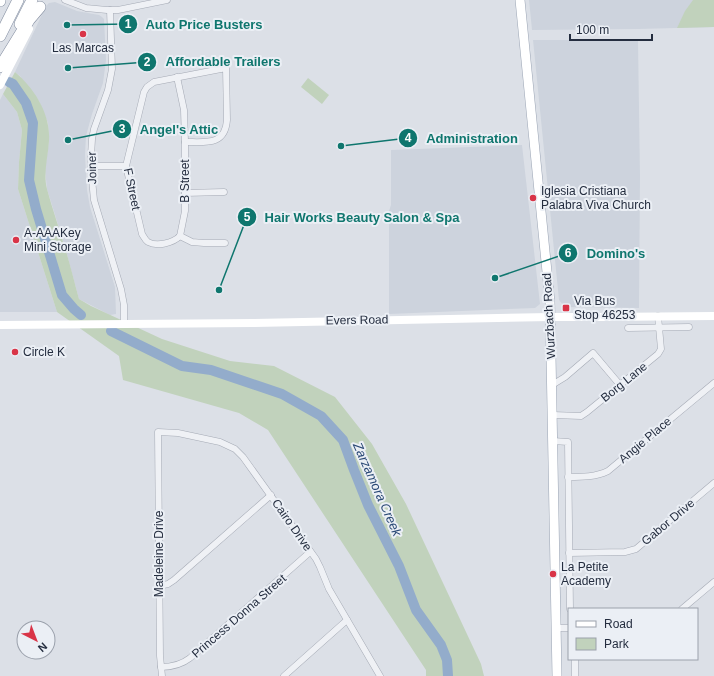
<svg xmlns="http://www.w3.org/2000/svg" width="714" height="676" viewBox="0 0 714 676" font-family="Helvetica,sans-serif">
<rect width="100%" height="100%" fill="#dce0e7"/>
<g fill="#cdd3dd">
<path d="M529,0H714V27L638,29L532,30Z"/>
<path d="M55,2L77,11L99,15L102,17L104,19L106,60L103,83L92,114L86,136L85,155L87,190L90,207L115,287L116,314L110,315L79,299L65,247L47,189L45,169L49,141L48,123L39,101L20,76L15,72L46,6L49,3Z"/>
<path d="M533,40H638L640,176L639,308L565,307L559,300Z"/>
<path d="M3,94L17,112L22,130L19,162L18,189L57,312H0V100Z"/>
<path d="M522,145L540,304L535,308L389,314V211L391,205V150Z"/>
</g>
<g fill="#c1d2bc">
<path d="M693,0H714V27L677,28L685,11Z"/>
<path d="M15,72C34,88 51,114 49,141C48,157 43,173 47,189C52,208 59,227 64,245C70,263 74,281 79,299L91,306L162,339L230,361L274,366L335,397L372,444L406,504L481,664L484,676H426V670L268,430L239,413L123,380L119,356L57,312L18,189L19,162L22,130L17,112L3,94Z"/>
<path d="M308,78L329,95L322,104L301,87Z"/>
</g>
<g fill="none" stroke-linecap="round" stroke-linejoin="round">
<g stroke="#93accb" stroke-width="10">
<path d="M9,82L13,84L26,103L33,123L29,180L36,209L62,295L74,309L81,315"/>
<path d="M111,331L182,366L211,370L282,394L321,416L343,440L354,470L368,505L399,566L416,610L441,645L447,660L448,676"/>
</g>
<defs>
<g id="minor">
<path d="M65,0L86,8L107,10H118L167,0"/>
<path d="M110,10L112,69L108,90L94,129L92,139L91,156L92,179L94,200L121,289L124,305V324"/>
<path d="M177,77L184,110L185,142V211L180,236"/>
<path d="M91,166H126"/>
<path d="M185,193L224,192"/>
<path d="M180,236C173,243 157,247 148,242C145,240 144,237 142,234L126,166L144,92L147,87L154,82L226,68L227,120C225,146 206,142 185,142"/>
<path d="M180,236L192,242L204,243H225"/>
<path d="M628,328L689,327"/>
<path d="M552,385L565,377L593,353L620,385"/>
<path d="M553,415L581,416L587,412L658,354L661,349L658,316"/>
<path d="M553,441L568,442L570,609"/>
<path d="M568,477C582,477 596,477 608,471L714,383"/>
<path d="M569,553L625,552L636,549L714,483"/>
<path d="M159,586L168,584L174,580L271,495"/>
<path d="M682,609L714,582"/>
<path d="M556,628H569"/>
<path d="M575,659V676"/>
<path d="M161,667C172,667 181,665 190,658L310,552"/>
<path d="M162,676L160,656L158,432L178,433L220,442L235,449L243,457L316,559L320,567L329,589L380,676"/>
<path d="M284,676L347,620"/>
</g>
<path id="primary" d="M520,0L550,302L557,676"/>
<g id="motorway">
<path d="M0,1V0"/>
<path d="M20,24L32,0"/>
<path d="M0,36L18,0"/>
<path d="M0,67L29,20L40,7"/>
</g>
</defs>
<use href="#minor" stroke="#a5aab5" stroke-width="7"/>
<use href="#primary" stroke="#9aa4b4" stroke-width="10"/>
<use href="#motorway" stroke="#828c9f" stroke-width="12"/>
<use href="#minor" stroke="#eff1f5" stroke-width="6"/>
<g stroke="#fff" stroke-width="8">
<path d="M0,85L29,29"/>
<path d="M0,325L253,323L551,317H602L714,316"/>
</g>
<use href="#primary" stroke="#fff" stroke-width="9"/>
<use href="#motorway" stroke="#fff" stroke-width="11"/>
</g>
<g fill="#d93447" stroke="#ebeff5" stroke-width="1.5">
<circle cx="83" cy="34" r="4"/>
<circle cx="533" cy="198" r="4"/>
<circle cx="16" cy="240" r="4"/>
<rect x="562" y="304" width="8" height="8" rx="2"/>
<circle cx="15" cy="352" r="4"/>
<circle cx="553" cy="574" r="4"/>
</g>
<g text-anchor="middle" stroke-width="4" stroke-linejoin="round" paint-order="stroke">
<g font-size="12" fill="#242d3f" stroke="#ebeff5" text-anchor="start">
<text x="83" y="52" text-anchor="middle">Las Marcas</text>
<text x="541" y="195">Iglesia Cristiana<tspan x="541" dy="14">Palabra Viva Church</tspan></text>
<text x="24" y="237">A-AAAKey<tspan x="24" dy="14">Mini Storage</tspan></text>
<text x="574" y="305">Via Bus<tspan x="574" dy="14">Stop 46253</tspan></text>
<text x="23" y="356">Circle K</text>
<text x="561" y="571">La Petite<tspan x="561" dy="14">Academy</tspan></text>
</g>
<g font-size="12" fill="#242d3f" stroke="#ebeff5">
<text transform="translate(92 168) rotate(-91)" y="4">Joiner</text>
<text transform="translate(185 181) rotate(-90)" y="4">B Street</text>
<text transform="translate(132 189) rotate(78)" y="4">F Street</text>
<text transform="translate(549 316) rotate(-93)" y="4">Wurzbach Road</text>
<text transform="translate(357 320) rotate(-1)" y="4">Evers Road</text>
<text transform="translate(624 382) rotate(-39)" y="4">Borg Lane</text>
<text transform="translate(645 440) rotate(-40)" y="4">Angie Place</text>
<text transform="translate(668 522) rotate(-40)" y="4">Gabor Drive</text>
<text transform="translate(292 525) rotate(55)" y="4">Cairo Drive</text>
<text transform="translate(159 554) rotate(-90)" y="4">Madeleine Drive</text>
<text transform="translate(239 616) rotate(-41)" y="4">Princess Donna Street</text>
</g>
<g font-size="13" font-style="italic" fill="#2b4a76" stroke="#ebeff5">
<text transform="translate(378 489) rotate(66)" y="5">Zarzamora Creek</text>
</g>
</g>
<path fill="none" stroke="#0f766e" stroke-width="1.5" d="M67 25L128 24M68 68L147 62M68 140L122 129M341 146L408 138M219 290L247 217M495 278L568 253"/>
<g fill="#0f766e" stroke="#ebeff5" stroke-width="1.5">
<circle cx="67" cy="25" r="4"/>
<circle cx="68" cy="68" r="4"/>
<circle cx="68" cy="140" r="4"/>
<circle cx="341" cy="146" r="4"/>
<circle cx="219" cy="290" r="4"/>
<circle cx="495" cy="278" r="4"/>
<circle cx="128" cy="24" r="10"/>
<circle cx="147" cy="62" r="10"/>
<circle cx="122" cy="129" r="10"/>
<circle cx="408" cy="138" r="10"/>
<circle cx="247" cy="217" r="10"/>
<circle cx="568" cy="253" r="10"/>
</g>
<g font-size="12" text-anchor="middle" font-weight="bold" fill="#fff">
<text x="128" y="28">1</text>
<text x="147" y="66">2</text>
<text x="122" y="133">3</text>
<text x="408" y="142">4</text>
<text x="247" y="221">5</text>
<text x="568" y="257">6</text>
</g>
<g font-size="13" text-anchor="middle" font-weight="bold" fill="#0f766e" stroke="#ebeff5" stroke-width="4" stroke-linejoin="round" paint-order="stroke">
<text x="204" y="29">Auto Price Busters</text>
<text x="223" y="66">Affordable Trailers</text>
<text x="179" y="134">Angel's Attic</text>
<text x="472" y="143">Administration</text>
<text x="362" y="222">Hair Works Beauty Salon &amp; Spa</text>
<text x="616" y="258">Domino's</text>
</g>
<rect x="568" y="608" width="130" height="52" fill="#ebeff5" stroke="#9ba1ac"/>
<rect x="576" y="621" width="20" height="6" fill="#ffffff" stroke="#9ba1ac"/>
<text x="604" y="628" font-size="12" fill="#242d3f">Road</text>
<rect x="576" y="638" width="20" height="12" fill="#c1d2bc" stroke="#9ba1ac"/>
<text x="604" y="648" font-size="12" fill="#242d3f">Park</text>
<g transform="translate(36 640) rotate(138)"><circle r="19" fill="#ebeff5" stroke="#9ba1ac"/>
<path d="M0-3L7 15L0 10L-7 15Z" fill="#d93447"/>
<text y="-6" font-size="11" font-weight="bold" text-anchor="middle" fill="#242d3f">N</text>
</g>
<path d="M570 34v6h82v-6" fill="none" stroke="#242d3f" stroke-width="2"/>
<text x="576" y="34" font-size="12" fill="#242d3f" stroke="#ebeff5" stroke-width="3" paint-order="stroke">100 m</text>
</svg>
